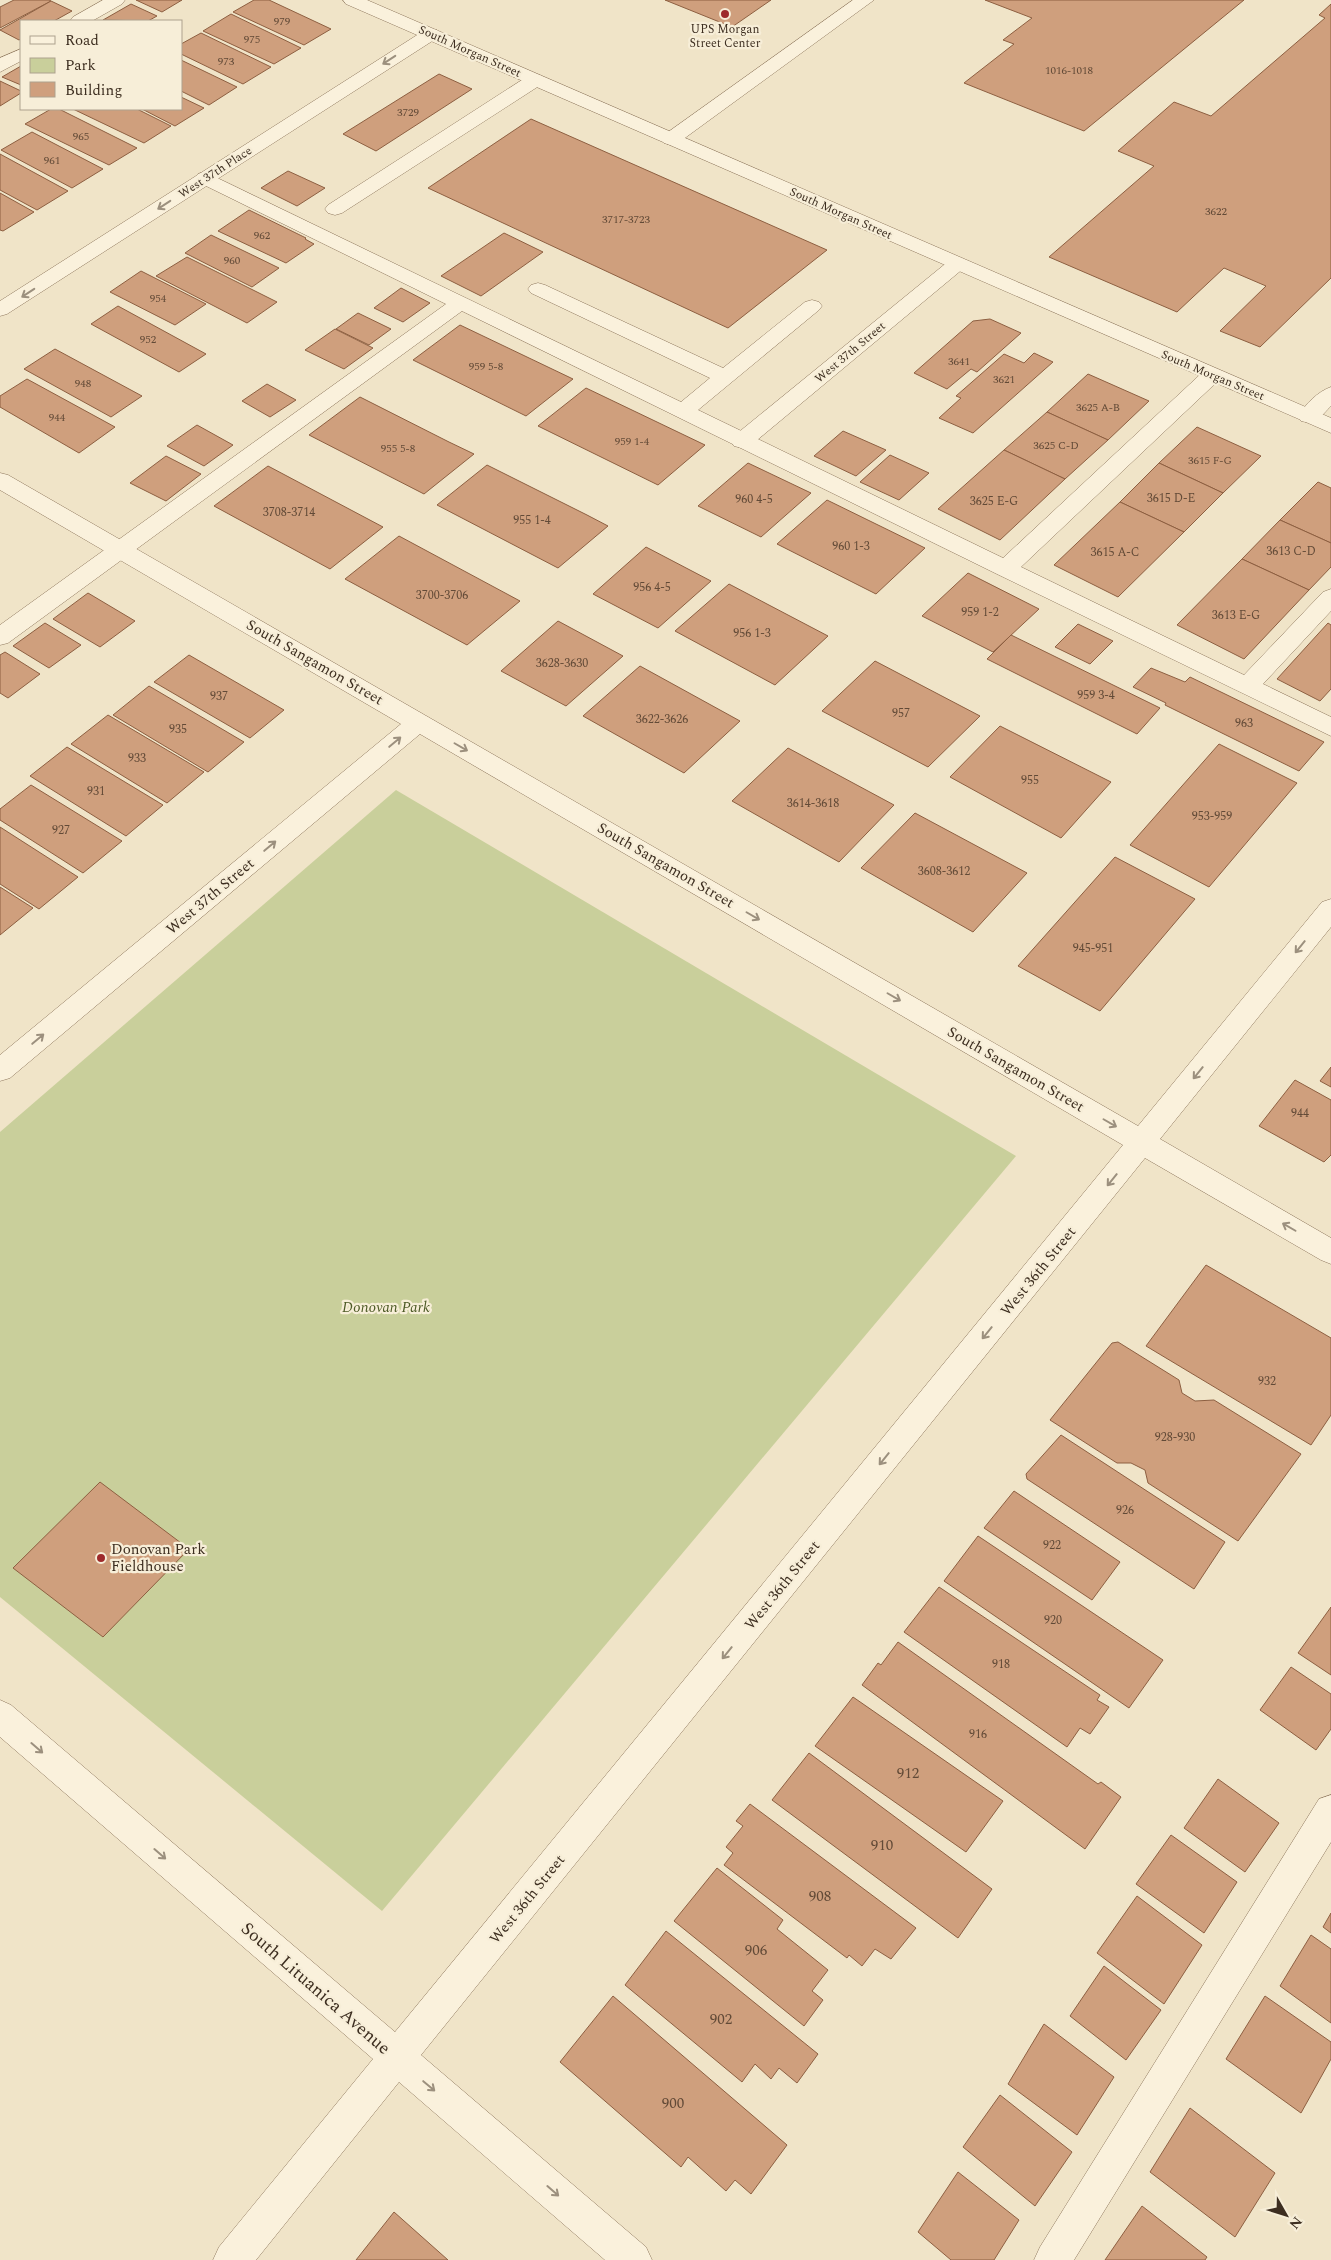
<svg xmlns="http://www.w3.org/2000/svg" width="1331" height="2260" viewBox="0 0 1331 2260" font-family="Spectral,serif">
<rect width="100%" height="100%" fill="#f0e4c8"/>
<path fill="#c9cf9b" d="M396,790L1016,1156L382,1911L0,1597V1132Z"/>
<g fill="#cf9f7d" stroke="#8d5f41">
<path d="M14,0H49L51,1L0,28V7Z"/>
<path d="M136,0H182L162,12Z"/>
<path d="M254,0H269L331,29L304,45L233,12Z"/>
<path d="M665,0H771L732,27Z"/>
<path d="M985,0H1244L1084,131L964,83L1014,44L1003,40L1032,18Z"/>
<path d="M51,1L72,11L54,21H21V39L19,40L0,30Z"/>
<path d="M131,4L157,16L148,21L103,20Z"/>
<path d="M1331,4V278L1260,347L1220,331L1266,286L1224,268L1177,312L1049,257L1154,166L1118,151L1174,102L1211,116L1325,18L1319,15Z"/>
<path d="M231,14L301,48L274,64L203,31Z"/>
<path d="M201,33L271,67L243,84L181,54V44Z"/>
<path d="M181,60L237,87L209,105L181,91Z"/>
<path d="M21,66V85L2,77Z"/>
<path d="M439,74L472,89L376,151L343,134Z"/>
<path d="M0,81L21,91V93L0,106Z"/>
<path d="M181,97L204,108L175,126L142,109H181Z"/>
<path d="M51,109H59L137,148L109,165L25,124Z"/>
<path d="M73,109H137L171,126L144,143Z"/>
<path d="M531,119L827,250L728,328L428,188Z"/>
<path d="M32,132L103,169L72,188L1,150Z"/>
<path d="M0,154L68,191L37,210L0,190Z"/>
<path d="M288,171L325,188L297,206L261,188Z"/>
<path d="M0,193L34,212L3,231L0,230Z"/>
<path d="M249,210L306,238L305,239L314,244L286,263L218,231Z"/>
<path d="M504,233L543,252L481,296L441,276Z"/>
<path d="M211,235L279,268L252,287L185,253Z"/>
<path d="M187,257L277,302L247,323L156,276Z"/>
<path d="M141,271L206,304L175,325L110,292Z"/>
<path d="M401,288L430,303L403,322L374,308Z"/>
<path d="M118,306L206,354L179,372L91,324Z"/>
<path d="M358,313L391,329L369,345L336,329Z"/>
<path d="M990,319L1021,333L977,372L971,369L947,389L914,373L973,321Z"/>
<path d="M460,325L573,379L526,416L413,360Z"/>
<path d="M335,329L373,348L344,369L305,350Z"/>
<path d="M55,349L142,396L111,417L24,369Z"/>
<path d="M1034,353L1053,362L973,433L939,418L961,398L956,396L1004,354L1024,363Z"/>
<path d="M1088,374L1149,401L1108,440L1047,412Z"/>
<path d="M27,379L115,427L79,453L0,407V396Z"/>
<path d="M267,384L296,400L270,417L242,401Z"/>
<path d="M586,388L705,445L658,485L538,426Z"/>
<path d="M360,397L449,442L474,454L424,494L309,435Z"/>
<path d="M1047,412L1108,440L1065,479L1004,450Z"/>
<path d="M197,425L233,445L204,466L167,446Z"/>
<path d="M1197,427L1261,456L1223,493L1159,463Z"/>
<path d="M843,431L886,450L856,476L814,456Z"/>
<path d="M1004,450L1065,479L1000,540L938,509Z"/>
<path d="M890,455L929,473L899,500L860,482Z"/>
<path d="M166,456L201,474L166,501L130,483Z"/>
<path d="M748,463L811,493L761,537L698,506Z"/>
<path d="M1159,463L1223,493L1184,532L1120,502Z"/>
<path d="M487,465L587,515L608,526L558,568L437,505Z"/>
<path d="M268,466L383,527L330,569L214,506Z"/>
<path d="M1318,482L1331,488V543L1280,520Z"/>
<path d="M827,500L925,548L876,594L777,544Z"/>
<path d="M1120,502L1184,532L1118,597L1054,565Z"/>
<path d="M1280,520L1331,543V567L1309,590L1242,559Z"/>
<path d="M399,536L520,601L467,645L345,579Z"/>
<path d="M646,547L711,581L658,628L593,594Z"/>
<path d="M1242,559L1309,590L1244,659L1177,625Z"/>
<path d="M968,573L1039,609L993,652L922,616Z"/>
<path d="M729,584L767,604L828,636L775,685L675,631Z"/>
<path d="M88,593L135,621L100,647L53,619Z"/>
<path d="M558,621L623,656L566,706L501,671Z"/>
<path d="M45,623L81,645L49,668L13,646Z"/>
<path d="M1328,623L1331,625V689L1320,701L1277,679Z"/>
<path d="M1078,624L1113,641L1090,664L1055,647Z"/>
<path d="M1011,635L1160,708L1137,734L987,659Z"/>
<path d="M5,652L40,674L8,698L0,693V655Z"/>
<path d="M189,655L284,710L250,738L154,682Z"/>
<path d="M875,661L980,716L928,767L822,711Z"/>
<path d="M640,666L740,721L684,773L583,716Z"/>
<path d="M1151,668L1185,682L1190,677L1324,742L1299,771L1165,705L1166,703L1133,687Z"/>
<path d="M149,686L244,742L208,772L113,715Z"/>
<path d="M108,715L204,772L167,803L71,744Z"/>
<path d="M1000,726L1111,782L1061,838L950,777Z"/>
<path d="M1219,744L1297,783L1209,887L1130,845Z"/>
<path d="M67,747L163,805L126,836L30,776Z"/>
<path d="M788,748L894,805L839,862L732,801Z"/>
<path d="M31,785L122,841L83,873L0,820V809Z"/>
<path d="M915,813L1027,873L973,932L861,868Z"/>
<path d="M0,827L78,877L39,909L0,884Z"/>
<path d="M1115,857L1195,899L1100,1011L1018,966Z"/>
<path d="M0,887L33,908L0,935Z"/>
<path d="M1331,1067V1087L1320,1081Z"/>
<path d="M1295,1080L1331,1100V1155L1324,1162L1259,1126Z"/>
<path d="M1206,1265L1331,1338V1415L1311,1445L1146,1346Z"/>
<path d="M1118,1342L1179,1380L1182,1393L1195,1401L1214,1400L1301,1454L1238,1541L1148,1483L1145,1470L1131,1463H1117L1050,1420L1112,1343Z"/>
<path d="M1061,1435L1225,1542L1194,1589L1027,1479L1026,1474Z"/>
<path d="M100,1482L189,1549L103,1637L13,1568Z"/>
<path d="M1014,1491L1120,1562L1092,1600L984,1528Z"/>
<path d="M978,1536L1163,1660L1129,1708L944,1581Z"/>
<path d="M939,1587L1100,1695L1097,1700L1109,1707L1090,1734L1080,1728L1067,1747L904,1632Z"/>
<path d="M1331,1607V1675L1298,1653Z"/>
<path d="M898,1642L1098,1784L1101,1782L1121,1797L1085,1849L862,1685L878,1663L881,1665Z"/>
<path d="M1291,1667L1331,1694V1729L1316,1750L1260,1710Z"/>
<path d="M853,1697L1003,1801L966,1852L815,1746Z"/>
<path d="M809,1753L992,1889L958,1938L772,1800Z"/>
<path d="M1218,1779L1279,1823L1245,1872L1184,1828Z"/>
<path d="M750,1804L916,1928L891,1959L875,1949L862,1966L849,1955L847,1958L724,1865L733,1853L726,1847L743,1826L736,1821Z"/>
<path d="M1171,1835L1237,1882L1204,1933L1136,1884Z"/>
<path d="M717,1868L783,1920L777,1929L828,1970L812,1991L823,2000L804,2026L674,1921Z"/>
<path d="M1137,1896L1202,1945L1164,2004L1097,1953Z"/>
<path d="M1331,1913V1933L1323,1927Z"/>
<path d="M666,1931L818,2054L797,2083L779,2068L771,2079L755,2064L742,2082L625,1985Z"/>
<path d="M1311,1935L1331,1949V2023L1280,1986Z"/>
<path d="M1104,1966L1161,2010L1126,2060L1070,2016Z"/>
<path d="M613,1996L787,2145L751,2194L735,2180L726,2191L688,2157L681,2167L560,2062Z"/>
<path d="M1265,1996L1331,2042V2059L1301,2113L1226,2059Z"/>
<path d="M1044,2024L1114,2077L1077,2135L1008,2084Z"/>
<path d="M1000,2095L1072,2152L1035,2206L963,2147Z"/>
<path d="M1190,2108L1275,2173L1235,2237L1150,2172Z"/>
<path d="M958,2172L1019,2220L994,2260H951L918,2232Z"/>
<path d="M1142,2206L1207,2257L1205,2260H1105Z"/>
<path d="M394,2212L448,2260H356Z"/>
</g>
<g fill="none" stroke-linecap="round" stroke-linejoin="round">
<defs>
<g id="service">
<path d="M103,0H125L122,4L92,21H70L73,17Z"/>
<path d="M21,49V61L0,72V58Z"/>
<path d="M535,74L542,76L544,80L542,84L342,213L335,215L328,213L325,209L328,205L528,76Z"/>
<path d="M205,172L681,402L710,378L531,293L528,289L531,285L538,283L545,285L723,368L805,302L812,300L819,302L822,306L819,310L698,410L1003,558L1205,370L1212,368L1219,370L1223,375L1219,380L1021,567L1244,675L1323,592L1331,589V611L1263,684L1331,717V736L997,574L462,311L8,643L0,645V625L446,304L198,182L195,178L198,174Z"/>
<path d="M1331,387V406C1321,416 1316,425 1301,421L1298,416C1305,405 1318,391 1331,387Z"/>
<path d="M1331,1795V1842L1074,2260H1034L1040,2247L1319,1799Z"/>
</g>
<g id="minor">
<path d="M853,0H874L678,143L671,145L664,143L661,139L664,135Z"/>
<path d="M431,29L437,30L440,34L437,38L7,314L0,316V301L425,30Z"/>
<path d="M957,258L964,260L967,264L964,268L750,446L742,448L734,446L731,441L734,436L950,260Z"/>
<path d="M0,473L8,475L1138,1126L1322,902L1331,899V927L1160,1139L1331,1238V1264L1321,1260L1145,1158L421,2055L646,2247L652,2260H605L399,2082L256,2260H213L219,2247L373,2059L0,1737V1700L11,1705L395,2032L1123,1145L420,734L10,1078L0,1081V1055L401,724L0,490Z"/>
</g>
<path id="tertiary" d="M343,0H367L1331,418V433L346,4Z"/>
</defs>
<use href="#service" stroke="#8d765c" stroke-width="1"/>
<use href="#minor" stroke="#8d765c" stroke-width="1"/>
<use href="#tertiary" stroke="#8d765c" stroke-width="1"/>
<use href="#service" fill="#faf1dc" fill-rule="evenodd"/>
<use href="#minor" fill="#faf1dc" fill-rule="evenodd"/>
<use href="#tertiary" fill="#faf1dc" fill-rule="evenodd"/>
</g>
<defs><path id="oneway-shaft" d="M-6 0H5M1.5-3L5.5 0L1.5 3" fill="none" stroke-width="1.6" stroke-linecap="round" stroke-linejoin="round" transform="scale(1.25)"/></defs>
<g stroke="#9c907e">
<use href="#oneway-shaft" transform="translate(389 60) rotate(147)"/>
<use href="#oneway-shaft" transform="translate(164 205) rotate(147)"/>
<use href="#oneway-shaft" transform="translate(28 293) rotate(147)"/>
<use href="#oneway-shaft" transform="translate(395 742) rotate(-40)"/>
<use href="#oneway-shaft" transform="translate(461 747) rotate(30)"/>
<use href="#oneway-shaft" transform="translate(270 846) rotate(-40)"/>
<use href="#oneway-shaft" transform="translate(753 916) rotate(30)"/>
<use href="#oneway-shaft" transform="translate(1300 947) rotate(129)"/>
<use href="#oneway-shaft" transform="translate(894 997) rotate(30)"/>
<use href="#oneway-shaft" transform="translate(38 1039) rotate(-40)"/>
<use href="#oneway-shaft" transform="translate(1198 1073) rotate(129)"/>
<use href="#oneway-shaft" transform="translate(1110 1123) rotate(30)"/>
<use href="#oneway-shaft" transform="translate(1112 1180) rotate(129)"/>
<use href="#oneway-shaft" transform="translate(1289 1227) rotate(-150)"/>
<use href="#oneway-shaft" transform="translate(987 1333) rotate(129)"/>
<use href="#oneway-shaft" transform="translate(884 1459) rotate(129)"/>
<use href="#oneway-shaft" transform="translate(727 1653) rotate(129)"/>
<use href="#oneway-shaft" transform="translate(37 1748) rotate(41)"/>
<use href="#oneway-shaft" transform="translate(160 1854) rotate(41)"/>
<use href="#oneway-shaft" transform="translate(429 2086) rotate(40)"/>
<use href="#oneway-shaft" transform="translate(553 2191) rotate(41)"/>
</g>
<g fill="#9e2a2b" stroke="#f7eed8" stroke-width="2">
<circle cx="725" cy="14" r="5"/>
<circle cx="101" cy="1558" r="5"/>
</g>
<g text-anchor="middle" stroke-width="4.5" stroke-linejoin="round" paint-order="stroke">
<g font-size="11" fill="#624a37">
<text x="282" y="25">979</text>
<text x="252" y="43">975</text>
<text x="226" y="65">973</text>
<text x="1069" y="74">1016-1018</text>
<text x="408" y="116">3729</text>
<text x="81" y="140">965</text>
<text x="52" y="164">961</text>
<text x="1216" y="215">3622</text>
<text x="626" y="223">3717-3723</text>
<text x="262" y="239">962</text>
<text x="232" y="264">960</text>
<text x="158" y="302">954</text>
<text x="148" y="343">952</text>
<text x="959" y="365">3641</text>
<text x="486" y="370">959 5-8</text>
<text x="1004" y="383">3621</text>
<text x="83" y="387">948</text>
<text x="1098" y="411">3625 A-B</text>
<text x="57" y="421">944</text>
<text x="632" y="445">959 1-4</text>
<text x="1056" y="449">3625 C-D</text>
<text x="398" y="452">955 5-8</text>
<text x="1210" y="464">3615 F-G</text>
</g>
<g font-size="12" fill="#3d2e20" stroke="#f7eed8">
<text x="725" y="33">UPS Morgan<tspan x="725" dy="14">Street Center</tspan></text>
</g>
<g font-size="12" fill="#3d2e20" stroke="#f7eed8">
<text transform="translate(470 51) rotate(24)" y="4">South Morgan Street</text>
<text transform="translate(215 172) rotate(-33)" y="4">West 37th Place</text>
<text transform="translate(841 213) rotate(24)" y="4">South Morgan Street</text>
<text transform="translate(850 352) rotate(-40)" y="4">West 37th Street</text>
<text transform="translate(1213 375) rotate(23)" y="4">South Morgan Street</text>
</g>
<g font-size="12" fill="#624a37">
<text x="1171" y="502">3615 D-E</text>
<text x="754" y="503">960 4-5</text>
<text x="994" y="505">3625 E-G</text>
<text x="289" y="516">3708-3714</text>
<text x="532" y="524">955 1-4</text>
<text x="851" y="550">960 1-3</text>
<text x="1291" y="555">3613 C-D</text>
<text x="1115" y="556">3615 A-C</text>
<text x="652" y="591">956 4-5</text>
<text x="442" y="599">3700-3706</text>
<text x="980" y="616">959 1-2</text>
<text x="1236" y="619">3613 E-G</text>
<text x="752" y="637">956 1-3</text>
<text x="562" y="667">3628-3630</text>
<text x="1096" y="699">959 3-4</text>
<text x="219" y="700">937</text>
<text x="901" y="717">957</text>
<text x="662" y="723">3622-3626</text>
<text x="1244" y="727">963</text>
<text x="178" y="733">935</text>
<text x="137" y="762">933</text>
<text x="1030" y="784">955</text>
<text x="96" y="795">931</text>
<text x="813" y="807">3614-3618</text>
<text x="1212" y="820">953-959</text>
<text x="61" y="834">927</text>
<text x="944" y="875">3608-3612</text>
<text x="1093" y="952">945-951</text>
<text x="1300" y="1117">944</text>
<text x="1267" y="1385">932</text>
<text x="1175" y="1441">928-930</text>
<text x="1125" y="1514">926</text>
<text x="1052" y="1549">922</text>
<text x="1053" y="1624">920</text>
<text x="1001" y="1668">918</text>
<text x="978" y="1738">916</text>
</g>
<g font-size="15" fill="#3d2e20" stroke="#f7eed8">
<text transform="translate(315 662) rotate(30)" y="5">South Sangamon Street</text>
<text transform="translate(666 865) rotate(30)" y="5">South Sangamon Street</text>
<text transform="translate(210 896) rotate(-40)" y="5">West 37th Street</text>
<text transform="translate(1016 1069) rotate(30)" y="5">South Sangamon Street</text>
<text transform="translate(1038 1271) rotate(-51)" y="5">West 36th Street</text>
<text transform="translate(782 1585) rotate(-51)" y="5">West 36th Street</text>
<text transform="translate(527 1899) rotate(-51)" y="5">West 36th Street</text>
</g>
<g font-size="15" font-style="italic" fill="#4d5a26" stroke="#f7eed8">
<text x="386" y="1312">Donovan Park</text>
</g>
<g font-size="15" fill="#3d2e20" stroke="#f7eed8" text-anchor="start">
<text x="111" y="1554">Donovan Park<tspan x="111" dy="17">Fieldhouse</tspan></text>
</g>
<g font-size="15" fill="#624a37">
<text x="908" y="1778">912</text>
<text x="882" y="1850">910</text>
<text x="820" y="1901">908</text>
<text x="756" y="1955">906</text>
<text x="721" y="2024">902</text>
<text x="673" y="2108">900</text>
</g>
<g font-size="18" fill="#3d2e20" stroke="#f7eed8">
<text transform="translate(316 1988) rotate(41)" y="6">South Lituanica Avenue</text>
</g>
</g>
<rect x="20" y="20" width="162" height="90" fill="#f7eed8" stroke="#ada18e"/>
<rect x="30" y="36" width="25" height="8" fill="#faf1dc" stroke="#ada18e"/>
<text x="65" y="45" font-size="15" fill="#3d2e20">Road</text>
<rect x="30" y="58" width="25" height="15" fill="#c9cf9b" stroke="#ada18e"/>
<text x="65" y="70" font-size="15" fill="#3d2e20">Park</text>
<rect x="30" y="82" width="25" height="15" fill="#cf9f7d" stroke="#ada18e"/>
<text x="65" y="95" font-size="15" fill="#3d2e20">Building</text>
<g transform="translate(1286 2215) rotate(129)" stroke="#f7eed8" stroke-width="4" paint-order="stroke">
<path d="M0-4L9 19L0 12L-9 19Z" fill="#3d2e20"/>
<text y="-8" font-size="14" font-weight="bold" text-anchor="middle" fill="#3d2e20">N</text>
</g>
</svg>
